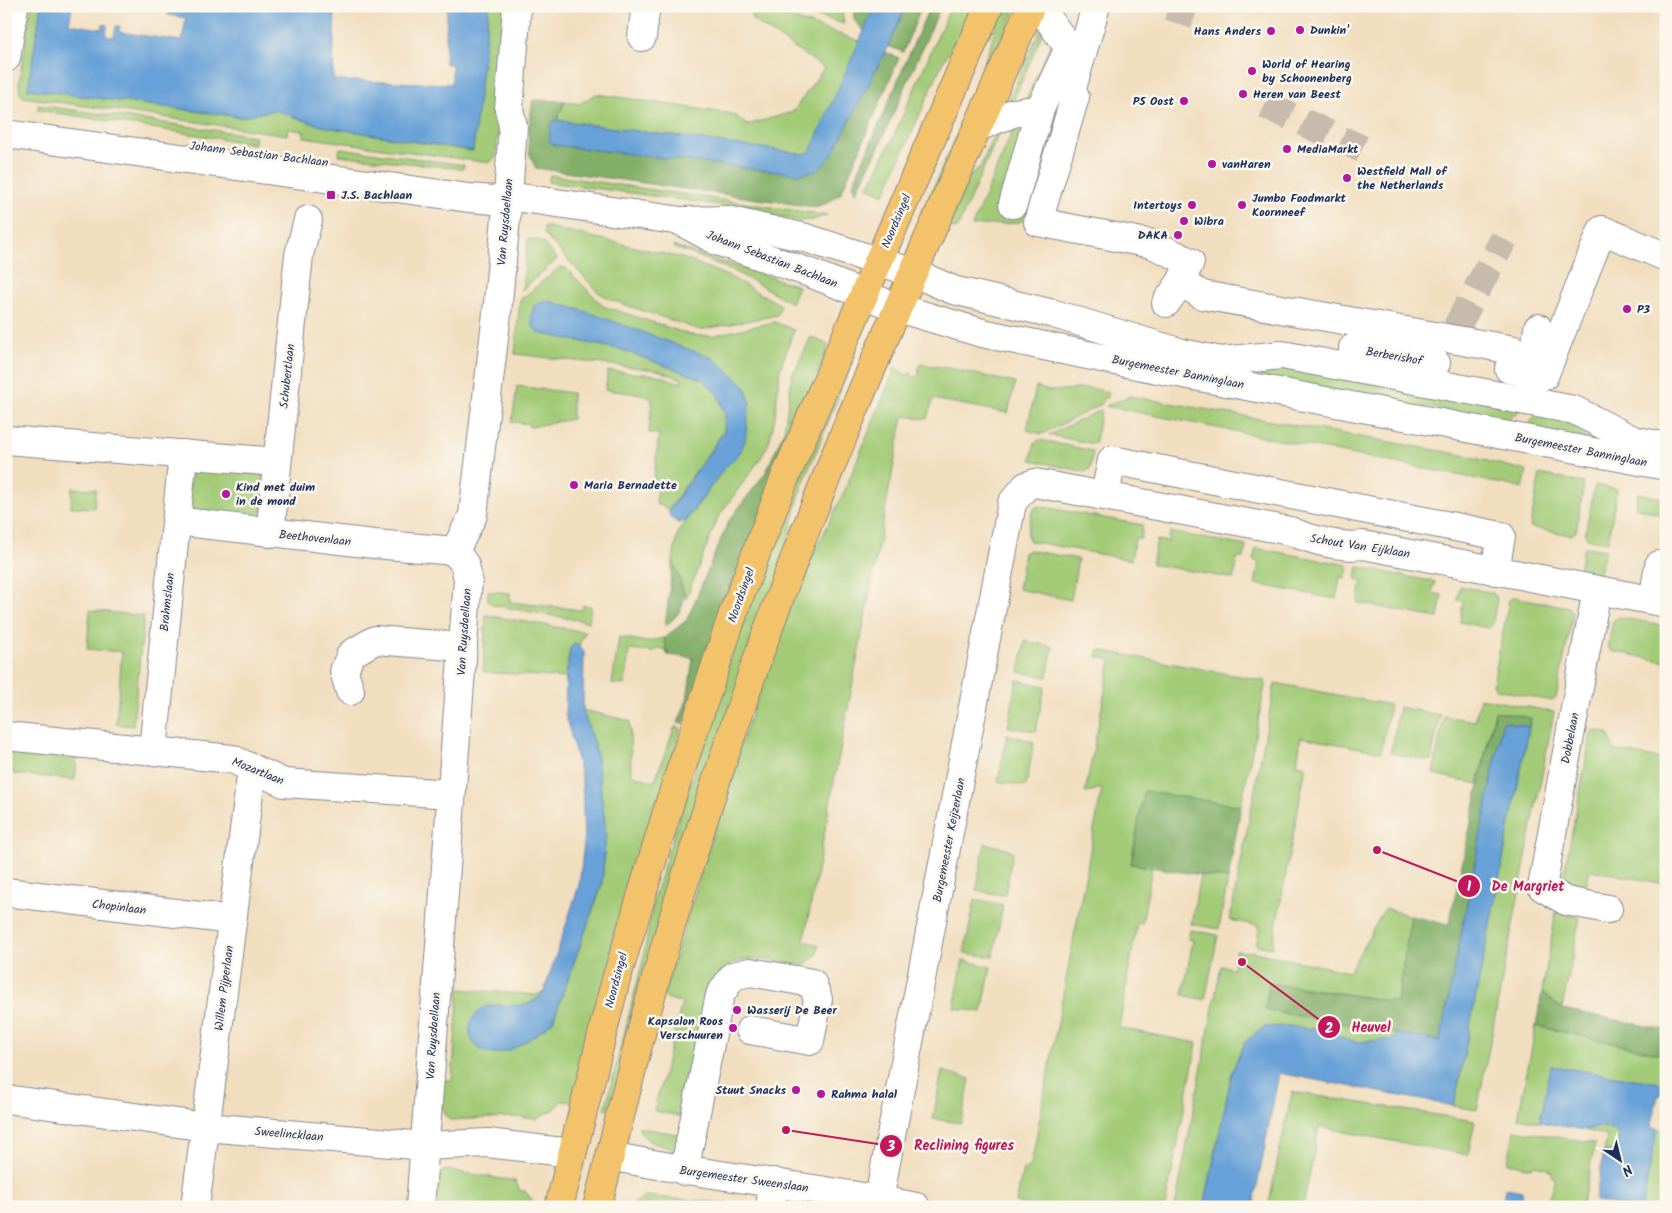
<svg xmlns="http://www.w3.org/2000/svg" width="1672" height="1213" viewBox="0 0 1672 1213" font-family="Kalam,sans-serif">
<rect width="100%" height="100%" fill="#fbf7ec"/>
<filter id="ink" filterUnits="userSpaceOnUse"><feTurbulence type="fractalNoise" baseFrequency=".02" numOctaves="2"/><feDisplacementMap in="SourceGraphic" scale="10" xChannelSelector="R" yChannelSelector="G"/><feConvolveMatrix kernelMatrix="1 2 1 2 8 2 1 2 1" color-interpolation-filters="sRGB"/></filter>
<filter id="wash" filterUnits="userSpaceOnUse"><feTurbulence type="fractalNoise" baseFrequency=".0096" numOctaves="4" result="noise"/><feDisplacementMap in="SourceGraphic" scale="20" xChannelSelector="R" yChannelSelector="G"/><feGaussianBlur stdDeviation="1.12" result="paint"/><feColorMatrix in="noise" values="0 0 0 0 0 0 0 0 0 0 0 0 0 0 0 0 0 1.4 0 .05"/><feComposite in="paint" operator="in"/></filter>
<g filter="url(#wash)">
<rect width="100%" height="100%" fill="#f1debf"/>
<g fill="#a3cb77" stroke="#5f7d6a">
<path d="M31,6H41L28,89L241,117L274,110L321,126L472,151L489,6H509L496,156L490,163L304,137V131L288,129L287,135L23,97L20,94L19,83Z"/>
<path d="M755,6L860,41L811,152L804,154L557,120L565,101L579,104L596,94L733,114L747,125L793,112L824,68L751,19Z"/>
<path d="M786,6H841L844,24Z"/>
<path d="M951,6H976L942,64L884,195L868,187L892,140Z"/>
<path d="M1002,6H1017L927,215L922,213L978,86Z"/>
<path d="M1041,28L1044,30L1013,101L1009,99Z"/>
<path d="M1053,39L1057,46L1037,104L1025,102Z"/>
<path d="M38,105L255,136L254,144L38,110Z"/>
<path d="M1059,116L1026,218L1018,223L972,226L1017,121Z"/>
<path d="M1002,126L957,229L948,226L969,176L981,166L996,128Z"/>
<path d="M340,148L464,165L463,169L338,155Z"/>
<path d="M550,175L827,215L814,220L799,221L743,208L548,182Z"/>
<path d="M544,226L683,258L730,277L781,305L777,315L700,330L611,300L598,292L544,234Z"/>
<path d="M528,239L542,241L557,259L522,290Z"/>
<path d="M674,246L798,286L791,303C752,279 717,262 674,248Z"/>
<path d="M560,267L566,268L603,306L691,335L711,336L774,322L794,330L780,369L775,417L769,443L759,461L718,517L686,599L673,560L678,532L723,470L740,453L713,358L538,333L619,349L702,379L718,395L725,414L724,431L669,509L656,504L657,486L660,485L653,484L659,434L649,433L652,399L641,394L605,390L608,371L658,375L681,383L682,379L657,370L515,354L520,300Z"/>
<path d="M811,337L829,345L793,432L784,431L792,376Z"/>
<path d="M851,352L856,354L802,486L783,560L610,1110L605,1109L643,960L654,897L726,670L799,477Z"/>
<path d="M1288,362L1393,390L1420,395L1442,391L1520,410L1509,419L1497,420L1185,363Z"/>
<path d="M920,364L954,369L1015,383L1008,413L933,399L927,419L903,416L804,941L819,945L816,955L804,965C763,961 734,946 709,988L684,1117L654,1111L682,1003L663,997L742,740L798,586L844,492L895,368L907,375L911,373L914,378L920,374L918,371Z"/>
<path d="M517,386L572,393V419L529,427V424L512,422Z"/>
<path d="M1036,387L1050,391L1089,388L1109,392L1107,398L1104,397L1102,404L1042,434L1027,430Z"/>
<path d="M1130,396L1463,455L1527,471L1523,488L1106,406Z"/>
<path d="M1101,410L1095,444L1049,435Z"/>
<path d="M1540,410L1615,435L1612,450L1524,429Z"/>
<path d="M1040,440L1093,451L1090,469L1085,472L1031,460L1035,442Z"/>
<path d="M201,466L263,474L264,510L255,521L192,512L187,501L192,471Z"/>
<path d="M1540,474L1584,483L1576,532L1570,535L1530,527Z"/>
<path d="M1595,485L1617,489L1608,542L1588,539L1585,534Z"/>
<path d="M72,488L96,489L94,508L71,507Z"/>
<path d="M1638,493L1666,499V516L1635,507Z"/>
<path d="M1038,506L1143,525L1141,539L1135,538L1131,560L1030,541L1027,535L1032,511Z"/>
<path d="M1170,532L1246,546L1244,558H1237L1234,579L1152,564L1157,540L1168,542Z"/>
<path d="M1585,547L1606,550L1598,575L1592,577L1578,575L1583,549Z"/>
<path d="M1256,548L1348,565L1346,578L1340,577L1336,599L1255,584L1259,562L1253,560Z"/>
<path d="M1029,550L1078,559L1071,600L1018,589L1024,553Z"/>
<path d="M1358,567L1435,582L1432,593L1442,595L1438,618L1358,603L1362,581L1356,580Z"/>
<path d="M1460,586L1493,593L1497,599L1492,625L1488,628L1460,622L1463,602L1457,600Z"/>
<path d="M488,591L510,593V602L582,610L583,605L591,606L589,622L492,605L488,601Z"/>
<path d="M1514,597L1569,607L1573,613L1556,698L1551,701L1496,689L1493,684L1509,600Z"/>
<path d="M90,610L144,616L133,726L116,724L122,652L87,649Z"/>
<path d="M486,615L585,632L579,645L574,644L570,648L566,678L483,672Z"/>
<path d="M1619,617L1666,626V662L1611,651L1608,647L1613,621Z"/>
<path d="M619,637L647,642L664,638L668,655L664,649H659L652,652L629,650L625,685L612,684Z"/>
<path d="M1025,641L1053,647L1047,677L1019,672Z"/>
<path d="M1098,650L1266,681L1241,806L1144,792L1131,864L1152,867L1142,924L1137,923L1119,1028L1197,1043L1165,1207H1035L1016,1203L1023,1170L1031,1165L1102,788L1085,793L1111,660L1097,657Z"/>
<path d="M1017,680L1045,686L1036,731L1008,727Z"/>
<path d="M1275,683L1390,705L1381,752L1301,737L1297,764L1306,766L1272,948L1256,945L1260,926L1230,920Z"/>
<path d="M1480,698L1554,712L1477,1110L1454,1106L1531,719L1495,711L1478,784L1433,774L1444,716L1475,721Z"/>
<path d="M1399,707L1440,715L1431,761L1391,753Z"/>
<path d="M583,710L630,721L631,774L654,782L675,727L681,728L573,1102L561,1101L555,1109L537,1119L514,1117L450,1120C438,1110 443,1094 444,1080H452L459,989L536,995L543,992C530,1011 509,1006 489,1006L509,1049L536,1035L553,1021L602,885L606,833L596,751Z"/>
<path d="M1592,730L1608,733L1614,750L1666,760V884L1590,870L1584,893L1561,888Z"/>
<path d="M1007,734L1034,742L1026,786L998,782Z"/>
<path d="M9,752L77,758L75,780L6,773V757H9Z"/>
<path d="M985,843L1013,851L1005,895L976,891Z"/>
<path d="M1200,875L1228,879L1219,929L1191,924Z"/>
<path d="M975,899L1003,905L993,957L964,953Z"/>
<path d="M1385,908L1411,916L1397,1002L1294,986L1265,1010L1396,1033V1039L1356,1042L1322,1030L1289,1026L1264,1027L1245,1042L1232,1072L1204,1207H1175L1221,966L1233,968L1236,951L1254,952L1349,972Z"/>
<path d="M1556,912L1580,917L1562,1009L1542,992Z"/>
<path d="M1190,930L1218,935L1205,1000L1183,995L1193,940L1188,939Z"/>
<path d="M963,960L991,967L982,1012L954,1008Z"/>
<path d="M1536,1026L1666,1055V1084L1551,1066L1540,1122L1518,1118Z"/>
<path d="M942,1071L970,1079L961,1123L933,1119Z"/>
<path d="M1292,1092L1475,1121L1468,1155L1319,1127L1303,1207H1268Z"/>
<path d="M1600,1126L1615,1131L1619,1136L1618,1145L1612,1152H1604L1607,1136L1584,1130Z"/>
<path d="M638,1127L681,1135L678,1149C662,1145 645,1145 638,1127Z"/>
<path d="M1657,1129L1666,1130V1190L1662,1207H1642Z"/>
<path d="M1514,1130L1595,1143L1582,1207H1546L1555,1178L1551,1176L1552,1171H1548V1168L1534,1165L1532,1168L1508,1163Z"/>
<path d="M446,1170L515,1181L521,1192L524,1190L534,1202L533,1207H433L435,1177Z"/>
<path d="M645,1196L731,1204L730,1207H629Z"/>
</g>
<g fill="#82af68" stroke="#4e6f63">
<path d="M853,6H875L864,31L854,20Z"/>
<path d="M906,6H922L903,52L888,46Z"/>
<path d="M930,6H941L876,153L856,192L853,184Z"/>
<path d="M885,52L899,58L841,193L828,203L815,207L536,168C523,148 530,122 533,100L565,101L557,120L551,124L554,145L797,174L817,171L831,157Z"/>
<path d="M784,431L793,432L684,723H678L687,700L693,658L668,655L664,638L687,620L728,522L766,472Z"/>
<path d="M673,560C683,590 694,604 665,626Z"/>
<path d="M1495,711L1531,718L1529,727L1503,722L1440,1041L1265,1010L1269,983L1397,1002L1411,916L1449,925Z"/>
<path d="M1144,791L1241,806L1228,879L1131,864Z"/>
<path d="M1542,992L1562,1009L1666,1030V1055L1536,1026Z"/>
</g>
<g fill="#68a1d7" stroke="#42689a">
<path d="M41,6H72L69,24L102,29L103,24L107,25L106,36L114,37L116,26H120L119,32L182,41L186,18L168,15L169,6H335L333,80L452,84V64H445L447,6H489L473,151L321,126L274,110L241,117L28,89Z"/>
<path d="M875,6H906L888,46L831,157L817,171L797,174L554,145L549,141L551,124L557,120L804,154L810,152Z"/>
<path d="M545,300L588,312L713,358L745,386L750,401L745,441L740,453L723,470L685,521L678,523L671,518L668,512L724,432L725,414L718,395L702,379L619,349L538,333C530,324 530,318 534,306Z"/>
<path d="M574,644L579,645L584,652L583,710L596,751L606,833L602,884L553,1021C533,1037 491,1073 472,1040C469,1035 469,1023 473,1018C490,990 523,1021 544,992L579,885L584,844L582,779L565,713L566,678L570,648Z"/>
<path d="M1503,721L1529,727L1454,1106L1279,1073L1253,1207H1204L1232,1072L1245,1042L1264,1027L1289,1026L1322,1030L1356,1042L1395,1039L1396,1033L1440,1041Z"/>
<path d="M1551,1066L1666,1084V1094L1658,1095L1651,1127L1657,1129L1642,1207H1628L1595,1201L1604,1152H1612L1618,1145L1619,1136L1615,1131L1600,1126L1584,1130L1540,1122Z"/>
<path d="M1506,1188L1523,1191L1520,1207L1503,1205Z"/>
</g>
</g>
<g filter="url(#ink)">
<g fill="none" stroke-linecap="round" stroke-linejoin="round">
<g stroke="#c6bbac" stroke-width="28" stroke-dasharray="28 14" stroke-linecap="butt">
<path d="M1169,6L1197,16L1201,6"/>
<path d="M1265,105L1362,149"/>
<path d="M1456,328L1504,239"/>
</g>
<defs>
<g id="minor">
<path d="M1096,6L1070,95L1075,97L1038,222L1152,244L1190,262"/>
<path d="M642,37L645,12"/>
<path d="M6,58L14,6"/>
<path d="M978,127L1013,113L1040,109L1069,48L1039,6"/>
<path d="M6,134L469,198L494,200L508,196L681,221L726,220L806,238L914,273L953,290L1054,314L1182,353L1221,361L1282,355L1532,402L1574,410L1633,440L1666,447"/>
<path d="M1013,204L1040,109"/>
<path d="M682,222L717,241L810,273L898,308L982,333L1116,361L1666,466"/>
<path d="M1181,282L1202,295L1514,350L1509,369L1544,376L1602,230L1666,257"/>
<path d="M1166,303L1181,282L1188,266"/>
<path d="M1353,348L1436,363"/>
<path d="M1531,382L1538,328"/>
<path d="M6,440L277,462"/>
<path d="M1105,495L1112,460L1501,536L1495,571"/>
<path d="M176,521L374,544L455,551"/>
<path d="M270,533L299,255L308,220"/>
<path d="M455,551L473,515L497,313L508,196L513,126L509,109L517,6"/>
<path d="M1597,590L1542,887L1566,901L1608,909"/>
<path d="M1653,600L1659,565L1666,566"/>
<path d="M350,691L344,671L351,654L375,640L463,647"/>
<path d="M6,736L232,759L284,783L451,794"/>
<path d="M153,750L183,454"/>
<path d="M6,892L232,920"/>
<path d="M6,1099L206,1127L425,1146L487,1143L572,1153"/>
<path d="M610,1156C712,1177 815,1186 916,1207"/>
<path d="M684,1171L720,995L733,976L750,972L812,983L818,999L810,1041L750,1030"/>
<path d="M879,1199L1012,503L1026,486L1035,483L1290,531C1311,540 1340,548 1363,545L1666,603"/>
<path d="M195,1207L252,769"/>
<path d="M420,1207L468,579L465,565L455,551"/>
<path d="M770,1207L774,1182"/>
</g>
<g id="major">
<path d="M559,1207L615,983L670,802L734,611L786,475L989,6"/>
<path d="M597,1207C616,1134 633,1061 653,989C681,888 713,788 747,689C827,455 932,232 1031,6"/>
</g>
</defs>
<use href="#minor" stroke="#86868e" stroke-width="30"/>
<use href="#major" stroke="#86868e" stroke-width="30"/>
<use href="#minor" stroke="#fff" stroke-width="28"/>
<use href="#major" stroke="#f2c36a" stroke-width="28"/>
</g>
</g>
<g fill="#b5179e" stroke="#fbf7ec" stroke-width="2">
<circle cx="1300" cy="30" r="5"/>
<circle cx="1271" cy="31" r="5"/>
<circle cx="1252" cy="71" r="5"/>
<circle cx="1243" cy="94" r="5"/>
<circle cx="1184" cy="101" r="5"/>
<circle cx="1287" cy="149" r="5"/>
<circle cx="1212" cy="164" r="5"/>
<circle cx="1347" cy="178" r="5"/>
<rect x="326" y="190" width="10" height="10" rx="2.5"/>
<circle cx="1192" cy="205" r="5"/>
<circle cx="1242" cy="205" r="5"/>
<circle cx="1184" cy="221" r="5"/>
<circle cx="1178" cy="235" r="5"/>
<circle cx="1627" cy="309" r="5"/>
<circle cx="574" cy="485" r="5"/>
<circle cx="226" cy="494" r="5"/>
<circle cx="737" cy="1010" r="5"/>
<circle cx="733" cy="1028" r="5"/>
<circle cx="796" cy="1090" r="5"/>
<circle cx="821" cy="1094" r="5"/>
</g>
<g text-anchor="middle" stroke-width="5" stroke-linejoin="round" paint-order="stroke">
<g font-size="12" font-weight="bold" fill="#1b2f5e" stroke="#fbf7ec" text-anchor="start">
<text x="1310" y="34">Dunkin'</text>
<text x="1261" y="35" text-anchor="end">Hans Anders</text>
<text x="1262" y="68">World of Hearing<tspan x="1262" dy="14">by Schoonenberg</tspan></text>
<text x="1253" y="98">Heren van Beest</text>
<text x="1174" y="105" text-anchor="end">P5 Oost</text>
<text x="1297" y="153">MediaMarkt</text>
<text x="1222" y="168">vanHaren</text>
<text x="1357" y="175">Westfield Mall of<tspan x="1357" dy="14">the Netherlands</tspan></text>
<text x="341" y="199">J.S. Bachlaan</text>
<text x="1252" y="202">Jumbo Foodmarkt<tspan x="1252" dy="14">Koornneef</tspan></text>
<text x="1182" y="209" text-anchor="end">Intertoys</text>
<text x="1194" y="225">Wibra</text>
<text x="1168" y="239" text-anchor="end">DAKA</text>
<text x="1637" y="313">P3</text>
<text x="584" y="489">Maria Bernadette</text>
<text x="236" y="491">Kind met duim<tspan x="236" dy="14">in de mond</tspan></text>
<text x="747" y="1014">Wasserij De Beer</text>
<text x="723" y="1025" text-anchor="end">Kapsalon Roos<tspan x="723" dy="14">Verschuuren</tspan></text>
<text x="786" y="1094" text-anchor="end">Stuut Snacks</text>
<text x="831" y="1098">Rahma halal</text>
</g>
<g font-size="12" fill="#1b2f5e" stroke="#fbf7ec">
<text transform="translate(259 154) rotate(7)" y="4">Johann Sebastian Bachlaan</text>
<text transform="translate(896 221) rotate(-67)" y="4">Noordsingel</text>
<text transform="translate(505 222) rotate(-85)" y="4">Van Ruysdaellaan</text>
<text transform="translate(772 259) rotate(21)" y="4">Johann Sebastian Bachlaan</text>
<text transform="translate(1394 356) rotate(10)" y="4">Berberishof</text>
<text transform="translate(1178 372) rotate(11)" y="4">Burgemeester Banninglaan</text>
<text transform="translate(287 376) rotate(-84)" y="4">Schubertlaan</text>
<text transform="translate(1581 450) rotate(11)" y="4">Burgemeester Banninglaan</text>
<text transform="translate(315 538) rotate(6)" y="4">Beethovenlaan</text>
<text transform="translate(1360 546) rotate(9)" y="4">Schout Van Eijklaan</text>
<text transform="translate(741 595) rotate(-70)" y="4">Noordsingel</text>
<text transform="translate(167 602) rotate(-84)" y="4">Brahmslaan</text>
<text transform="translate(464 632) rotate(-86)" y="4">Van Ruysdaellaan</text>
<text transform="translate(1570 738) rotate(-79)" y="4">Dobbelaan</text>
<text transform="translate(258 771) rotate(22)" y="4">Mozartlaan</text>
<text transform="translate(949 840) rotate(-79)" y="4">Burgemeester Keijzerlaan</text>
<text transform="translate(119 907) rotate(7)" y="4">Chopinlaan</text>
<text transform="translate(616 980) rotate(-75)" y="4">Noordsingel</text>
<text transform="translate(224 988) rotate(-83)" y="4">Willem Pijperlaan</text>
<text transform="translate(433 1036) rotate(-86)" y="4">Van Ruysdaellaan</text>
<text transform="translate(289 1134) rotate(5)" y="4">Sweelincklaan</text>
<text transform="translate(744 1179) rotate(8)" y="4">Burgemeester Sweenslaan</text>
</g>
</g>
<path fill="none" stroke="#c2185b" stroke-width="2" d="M1377 850L1469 886M1242 962L1329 1027M786 1130L891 1146"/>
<g fill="#c2185b" stroke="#fbf7ec" stroke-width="2">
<circle cx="1377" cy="850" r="5"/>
<circle cx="1242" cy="962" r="5"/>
<circle cx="786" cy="1130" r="5"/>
<circle cx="1469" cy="886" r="12"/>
<circle cx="1329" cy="1027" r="12"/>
<circle cx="891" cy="1146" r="12"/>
</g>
<g font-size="15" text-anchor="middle" font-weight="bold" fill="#fff">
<text x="1469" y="891">1</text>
<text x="1329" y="1033">2</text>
<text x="891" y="1151">3</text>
</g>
<g font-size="14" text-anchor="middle" font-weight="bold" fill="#c2185b" stroke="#fbf7ec" stroke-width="5" stroke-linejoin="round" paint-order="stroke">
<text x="1528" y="891">De Margriet</text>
<text x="1371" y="1032">Heuvel</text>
<text x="964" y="1150">Reclining figures</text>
</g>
<rect width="1672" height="1213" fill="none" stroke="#fbf7ec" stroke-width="25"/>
<g transform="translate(1620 1160) rotate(145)" stroke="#fbf7ec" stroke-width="4" paint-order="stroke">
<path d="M0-4L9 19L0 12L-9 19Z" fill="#1b2f5e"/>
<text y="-8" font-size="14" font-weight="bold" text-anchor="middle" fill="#1b2f5e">N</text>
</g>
</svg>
